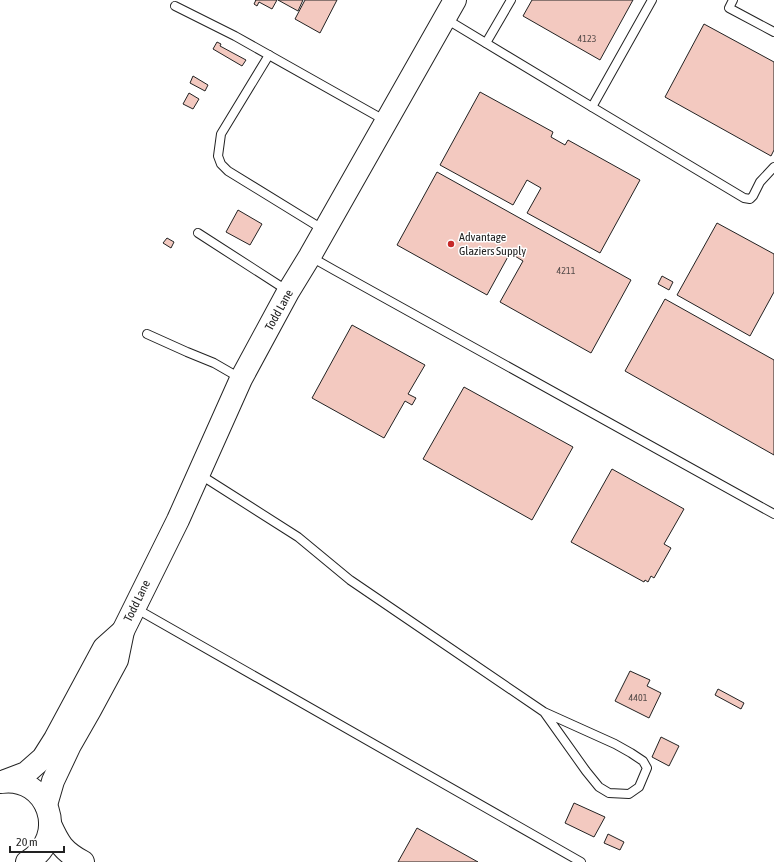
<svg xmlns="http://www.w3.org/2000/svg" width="774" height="862" viewBox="0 0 774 862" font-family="'Asap Condensed',sans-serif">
<rect width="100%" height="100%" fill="#fff"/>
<g fill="#f3c9c0" stroke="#222">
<path d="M255,0H277L272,9L259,2L257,6L254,4L256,0Z"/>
<path d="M278,0H303L298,11Z"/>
<path d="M305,0H337L320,33L295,19Z"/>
<path d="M532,0H633L600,60L523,16Z"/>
<path d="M704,24L774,62V150L771,156L665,97Z"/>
<path d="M217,42L221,44L220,46L246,60L242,66L213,49Z"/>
<path d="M193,76L208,85L205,91L190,83Z"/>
<path d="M480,92L553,132L551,137L565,145L568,140L640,180L600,253L527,213L541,188L527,180L513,205L440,165Z"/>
<path d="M189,93L199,99L193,109L183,104Z"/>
<path d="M437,172L631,280L591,353L500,302L523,261L510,253L487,295L397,245Z"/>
<path d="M238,210L262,224L250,245L226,232Z"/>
<path d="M717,223L774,254V292L750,336L677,295Z"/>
<path d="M167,238L174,242L171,248L163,243Z"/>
<path d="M662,276L673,282L669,290L658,284Z"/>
<path d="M665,299L774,360V455L625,371Z"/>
<path d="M352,325L425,365L408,394L416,398L412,405L405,401L384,438L312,398Z"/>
<path d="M464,387L573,447L532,520L423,459Z"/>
<path d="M612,469L684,509L664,544L671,548L654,578L651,576L648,582L645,580L644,582L571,542Z"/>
<path d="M630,671L650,680L647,686L661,693L649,718L615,701Z"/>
<path d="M718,689L744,703L741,709L715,695Z"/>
<path d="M661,737L679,746L669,766L652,757Z"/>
<path d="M574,803L605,817L594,837L565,823Z"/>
<path d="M417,828L478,862H398Z"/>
<path d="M608,834L624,842L620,850L604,843Z"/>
</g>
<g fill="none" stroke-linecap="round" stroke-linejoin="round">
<defs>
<g id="lane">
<path d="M733,0L729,8L774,32"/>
<path d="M175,6L235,36L386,121"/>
<path d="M446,19L592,107L744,198L750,199L753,196L760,182L774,167"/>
<path d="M486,43L511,0"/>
<path d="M269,55L221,134L218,156L221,164L228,171L324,230"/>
<path d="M592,107L652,0"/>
<path d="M198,233L288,291"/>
<path d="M311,257L334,270L774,514"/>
<path d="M147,334L187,352L214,363L240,378"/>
<path d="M199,474L298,537L350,580L544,712L615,744L631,753L643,761L647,768L639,787L629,794L609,793L599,787L586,771L544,712"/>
<path d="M135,608L581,862"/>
</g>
<g id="secondary">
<path d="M5,781L26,773L43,758L55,739L104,648L123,631"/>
<path d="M1,782C48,775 70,837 27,862"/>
<path d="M46,805L53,781L70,745L90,710L117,660L123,631L178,520L241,379L288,292L310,256L455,0"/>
<path d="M50,824C59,844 63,851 83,862"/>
</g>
</defs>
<use href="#lane" stroke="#222" stroke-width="10"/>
<use href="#secondary" stroke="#222" stroke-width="24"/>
<use href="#lane" stroke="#fff" stroke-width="8"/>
<use href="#secondary" stroke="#fff" stroke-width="22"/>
</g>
<circle fill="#c62828" stroke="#fff" stroke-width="1.5" cx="451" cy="244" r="4"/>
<g text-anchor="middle" stroke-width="3" stroke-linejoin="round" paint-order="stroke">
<g font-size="10" fill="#564c4a">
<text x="587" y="42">4123</text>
<text x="566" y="274">4211</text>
<text x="638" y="701">4401</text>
</g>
<g font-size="12" fill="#222" stroke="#fff" text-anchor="start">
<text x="459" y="241">Advantage<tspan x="459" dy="14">Glaziers Supply</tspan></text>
</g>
<g font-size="12" fill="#222" stroke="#fff">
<text transform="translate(279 310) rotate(-61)" y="4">Todd Lane</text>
<text transform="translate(137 601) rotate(-64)" y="4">Todd Lane</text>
</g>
</g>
<path d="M10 846v6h54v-6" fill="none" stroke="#222222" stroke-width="2"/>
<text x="16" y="846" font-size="12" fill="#222222" stroke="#ffffff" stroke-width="3" paint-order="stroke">20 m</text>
</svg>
